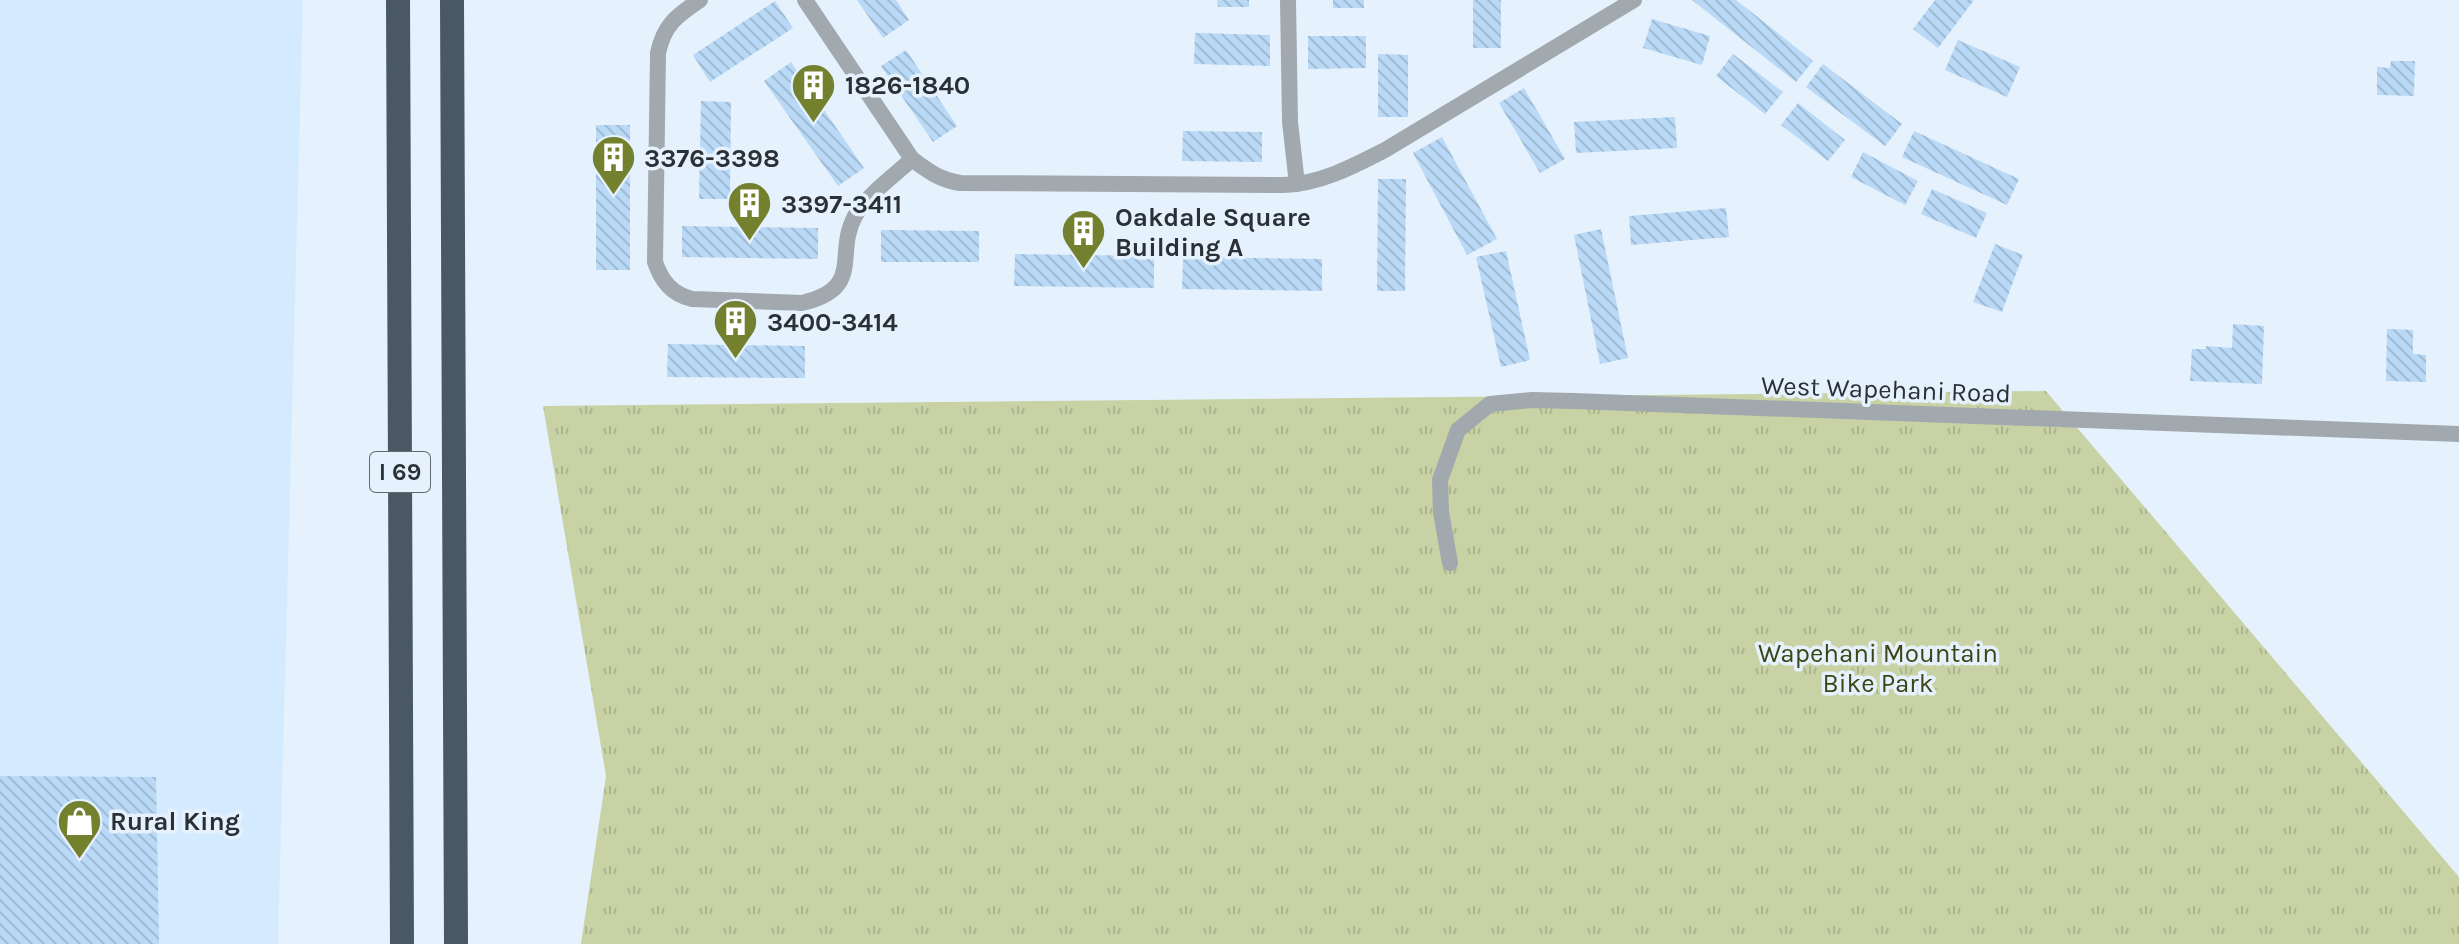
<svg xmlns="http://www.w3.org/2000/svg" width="2459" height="944" viewBox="0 0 2459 944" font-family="Karla,sans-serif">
<defs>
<pattern id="park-tufts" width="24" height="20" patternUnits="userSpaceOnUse" patternTransform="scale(2)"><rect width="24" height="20" fill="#c8d2a5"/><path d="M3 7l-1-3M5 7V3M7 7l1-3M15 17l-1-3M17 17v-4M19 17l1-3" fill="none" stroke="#acb58f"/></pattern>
<pattern id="building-back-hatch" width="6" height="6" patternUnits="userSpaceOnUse" patternTransform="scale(2)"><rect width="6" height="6" fill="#b9d9f6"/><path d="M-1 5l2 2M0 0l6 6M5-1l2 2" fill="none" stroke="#9fbbd4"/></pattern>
</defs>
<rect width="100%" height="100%" fill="#e5f2fd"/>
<path fill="#d4ebff" d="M0,0H303L278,944H0Z"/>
<path fill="url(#park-tufts)" d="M2046,391L2459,877V944H581L606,776L543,406Z"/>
<g fill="url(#building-back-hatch)">
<path d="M857,0H896L909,20L883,38Z"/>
<path d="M1217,0H1249V7H1218Z"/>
<rect x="1333" y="0" width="31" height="8"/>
<rect x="1473" y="0" width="28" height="48"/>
<path d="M1692,0H1736L1813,61L1796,82Z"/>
<path d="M1935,0H1974L1938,48L1913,29Z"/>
<path d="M775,1L793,28L710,82L693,55Z"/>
<path d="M1652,19L1710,36L1702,65L1643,48Z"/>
<path d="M1195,33L1270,35V66L1194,64Z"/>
<path d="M1308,36H1366V68L1308,69Z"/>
<path d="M1958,40L2020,67L2007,97L1945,70Z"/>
<path d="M906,50L957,126L933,142L881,66Z"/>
<path d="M1378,54L1408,55V117H1378Z"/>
<path d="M1733,54L1783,92L1765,114L1716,76Z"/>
<path d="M2391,61H2415L2414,96L2377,95V67L2390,68Z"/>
<path d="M791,62L864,168L838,186L764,81Z"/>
<path d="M1823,64L1902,124L1885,146L1806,87Z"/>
<path d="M1524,88L1565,159L1540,173L1499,103Z"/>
<path d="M701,101L731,102L730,199H699Z"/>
<path d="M1798,103L1845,140L1828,161L1781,125Z"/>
<path d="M1675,117L1677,148L1576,153L1574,122Z"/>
<rect x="596" y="125" width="34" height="145"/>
<path d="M1183,131L1262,132V162L1182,161Z"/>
<path d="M1914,131L2019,179L2007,205L1902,157Z"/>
<path d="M1442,137L1497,239L1467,255L1413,153Z"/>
<path d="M1863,152L1918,181L1905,205L1851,177Z"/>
<path d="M1378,179H1406L1405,291H1377Z"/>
<path d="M1932,189L1987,213L1976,238L1921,214Z"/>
<path d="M1726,208L1729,237L1631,245L1629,216Z"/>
<path d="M682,226L818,228V259L682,257Z"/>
<path d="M1601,229L1628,358L1600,364L1574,235Z"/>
<path d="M881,230L979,231V262H881Z"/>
<path d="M1995,244L2023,255L2002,312L1973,302Z"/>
<path d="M1506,251L1530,360L1501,367L1476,257Z"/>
<path d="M1015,254L1154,256V288L1014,286Z"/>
<path d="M1183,257L1322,259V291L1182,289Z"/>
<path d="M2233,324L2264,326L2262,384L2190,381L2192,349H2206V346L2232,348Z"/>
<path d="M2387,329L2413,330V354L2426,355V382L2386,381Z"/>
<path d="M668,344L805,346V378L667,377Z"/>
<path d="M0,776L156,777L159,944H0Z"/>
</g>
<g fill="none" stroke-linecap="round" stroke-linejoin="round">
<g stroke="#a1a8ae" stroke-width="16">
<path d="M700,0C676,16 664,25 658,53L655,262C662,282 672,294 692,299L802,303C865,288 834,255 855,216C868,194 894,176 912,159"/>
<path d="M805,0L912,159C928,171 940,180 960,183L1284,185C1320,184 1354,166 1385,150L1634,0"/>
<path d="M1288,0L1290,122L1297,184"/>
<path d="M1450,563L1441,512L1440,480L1458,430L1490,404L1532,400L1574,401L2459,434"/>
</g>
<g stroke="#4a5864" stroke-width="24">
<path d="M398,0L402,944"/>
<path d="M452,0L456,944"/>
</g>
</g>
<defs>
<symbol id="building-pin" viewBox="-11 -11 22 30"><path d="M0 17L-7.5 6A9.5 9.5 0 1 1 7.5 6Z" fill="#73812f" stroke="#e5f2fd"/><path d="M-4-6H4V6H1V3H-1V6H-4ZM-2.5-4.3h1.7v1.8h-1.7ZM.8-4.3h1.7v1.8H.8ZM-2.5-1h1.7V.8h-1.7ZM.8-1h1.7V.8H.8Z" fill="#fff"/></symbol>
<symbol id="shop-pin" viewBox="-11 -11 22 30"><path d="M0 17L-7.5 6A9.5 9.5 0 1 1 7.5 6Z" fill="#73812f" stroke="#e5f2fd"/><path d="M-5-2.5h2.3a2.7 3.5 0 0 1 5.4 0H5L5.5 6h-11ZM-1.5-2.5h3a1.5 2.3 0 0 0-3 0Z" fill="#fff"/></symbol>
</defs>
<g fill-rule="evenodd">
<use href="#building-pin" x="788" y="60" width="51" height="69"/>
<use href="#building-pin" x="588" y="132" width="51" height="69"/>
<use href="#building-pin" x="724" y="178" width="51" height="69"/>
<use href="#building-pin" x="1058" y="206" width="51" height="69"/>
<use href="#building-pin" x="710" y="296" width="51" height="69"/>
<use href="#shop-pin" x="54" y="796" width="51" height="69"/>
</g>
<g text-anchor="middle" stroke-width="7" stroke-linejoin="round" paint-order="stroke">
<rect fill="#e5f2fd" stroke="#626a72" stroke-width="2" x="370" y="452" width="60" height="40" rx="6"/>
<g font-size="24" font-weight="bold" fill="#2a3036">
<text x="400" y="480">I 69</text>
</g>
<g font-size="26" font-weight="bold" fill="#2a3036" stroke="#e5f2fd" text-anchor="start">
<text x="845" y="94">1826-1840</text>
<text x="644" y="167">3376-3398</text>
<text x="781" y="213">3397-3411</text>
<text x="1115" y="226">Oakdale Square<tspan x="1115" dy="30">Building A</tspan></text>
<text x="767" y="331">3400-3414</text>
<text x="110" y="830">Rural King</text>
</g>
<g font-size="26" fill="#2a3036" stroke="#e5f2fd">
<text transform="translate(1886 389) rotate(2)" y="9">West Wapehani Road</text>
</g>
<g font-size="26" fill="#3d4514" stroke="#e5f2fd">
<text x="1878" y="662">Wapehani Mountain<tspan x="1878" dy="30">Bike Park</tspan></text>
</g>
</g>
</svg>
